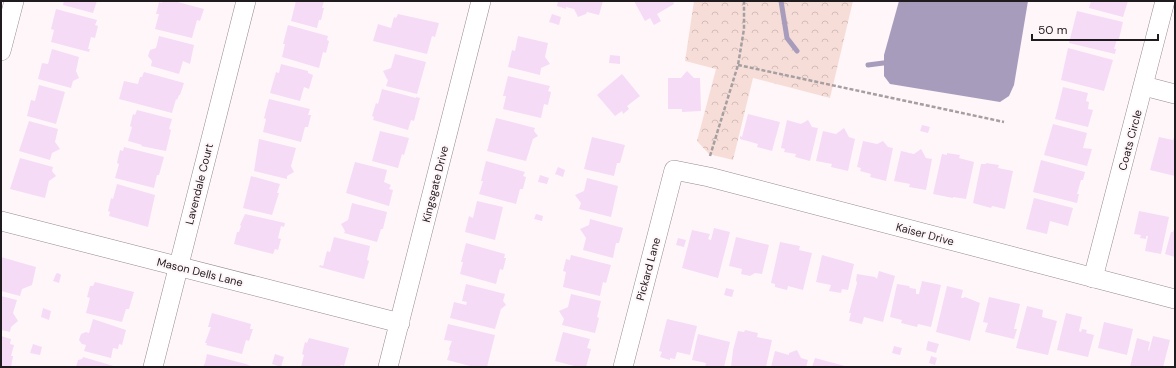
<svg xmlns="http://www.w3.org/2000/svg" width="1176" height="368" viewBox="0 0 1176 368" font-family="'DM Sans',sans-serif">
<defs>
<pattern id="park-crowns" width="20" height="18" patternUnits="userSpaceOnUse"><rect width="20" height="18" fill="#f7ddd8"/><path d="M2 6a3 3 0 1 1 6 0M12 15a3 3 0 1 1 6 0" fill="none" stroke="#d3bdb9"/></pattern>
</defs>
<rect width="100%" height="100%" fill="#fff6fa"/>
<path fill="url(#park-crowns)" d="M694,1H853L830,98L753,78L733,160L709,154L697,141L716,69L685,61Z"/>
<path fill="#a89cbc" d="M899,1H1028L1014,85L1009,96L1000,102L890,84L884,76V55Z"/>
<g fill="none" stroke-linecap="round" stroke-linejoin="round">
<g stroke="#a89cbc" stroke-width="5">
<path d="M781,1L787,38L797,51"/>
<path d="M868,65L891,62"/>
</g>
</g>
<g fill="#f5dbf6">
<path d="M64,1H97L93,13L63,5Z"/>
<path d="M162,1H174L204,9L200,21L197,20L192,38L155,29L159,14H156L159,2L162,3Z"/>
<path d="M296,1H324L322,8H324L321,20H319L317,28L291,21Z"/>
<path d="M558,1H603L599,15L587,12L586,14L578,17L574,9L566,7V9L557,6Z"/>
<path d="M634,1H673L674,4L657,14L661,21L654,25L650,18L645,21Z"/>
<path d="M1091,1H1128L1123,17L1089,8Z"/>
<path d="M56,9L97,20L95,25L98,26L95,38L91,37L88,49H90L89,52L51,42L54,30L51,29Z"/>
<path d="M1077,11L1123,22L1119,39H1117L1114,49H1116L1115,54L1069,43Z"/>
<path d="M398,14L439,23L435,37L432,36L427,54L373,41L378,24L391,28L394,17L396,18Z"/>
<path d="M552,14L561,17L559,25L549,22Z"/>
<path d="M288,25L328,36L327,40L329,41L326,53L323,52L319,68L282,57L285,44H283Z"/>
<path d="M159,36L194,45L190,64L183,61L179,74L151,66L152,61L148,56L150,50L156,48Z"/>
<path d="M518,36L548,43L545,57L550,64L541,68L540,75L508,67L512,50L515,51Z"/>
<path d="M1068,48L1113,60L1104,91L1061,80Z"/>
<path d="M52,49L79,57L76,71L79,78L73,81L71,88L38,79L42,63L48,64Z"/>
<path d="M395,54L426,62L417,94L386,86L388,80L387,79L383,71L391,68Z"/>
<path d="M610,55L620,56V64L609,63Z"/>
<path d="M281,64L308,71V73L313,75L309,89L304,87L300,101L270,93L276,72L279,73Z"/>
<path d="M687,71L694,78H700L701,111L682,112V109H668V78H681Z"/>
<path d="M144,72L184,83L180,95H179L177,100L176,99L172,113L119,99L124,81L138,84L140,77H142Z"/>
<path d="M622,74L640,96L627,106L629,109L623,114L622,111L615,116L597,95Z"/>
<path d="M508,76L550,86L548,91L551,92L548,105L544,104L541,118L503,109L506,96H503Z"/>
<path d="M39,85L65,92L56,124L27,116L31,100L35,101Z"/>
<path d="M1063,87L1088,93L1086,101L1089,102L1088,109L1093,110L1088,127L1055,119Z"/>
<path d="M382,89L416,98V97L420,98L414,121L411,120L408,130L373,120L374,117L372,116L376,103L378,104Z"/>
<path d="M269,99L310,109L308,115H311L308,127H305L301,142L263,132L266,119L264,118Z"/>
<path d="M137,110L172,119L169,129L171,130L166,151L141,146L142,145L128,141L132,127L130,126L133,114L135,115Z"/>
<path d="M748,114L780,122L772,151L757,147L758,144L740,139V136L742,137Z"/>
<path d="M496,118L535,128L534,131L538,136L533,139L526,161L487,151Z"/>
<path d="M787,120L801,124L808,120L812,127L818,128L810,161L795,157L796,154L784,152L785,149L781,148Z"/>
<path d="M29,121L58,129L55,142L60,149L52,153L50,160L19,151Z"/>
<path d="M1053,124L1087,133L1083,148L1092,149L1087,166L1044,155Z"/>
<path d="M922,125L930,127L928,133L920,131Z"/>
<path d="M844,128L849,137L855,139L848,171L831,167L832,164L816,161L823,131L836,134Z"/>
<path d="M380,131L409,138L404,155L402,154L398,168L372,161Z"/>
<path d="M1175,135V176L1150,170L1159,137L1173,140Z"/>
<path d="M592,137L625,145L620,163H617L614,176L584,169Z"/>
<path d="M259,139L296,148L291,166L294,172L287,176V179L254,171Z"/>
<path d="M863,141L877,144L883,141L888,147L893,148L886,181L870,177L871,174L860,171L861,168L857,167Z"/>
<path d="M124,147L164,157L159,175H157L154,188L115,178L119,164L117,163L120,150L123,151Z"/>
<path d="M921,149L926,158L932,159L926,190L909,187L910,184L894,181L901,151L914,154Z"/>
<path d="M947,153L960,155L959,158L974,162L966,199L953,197V198L933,194L942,154L947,155Z"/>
<path d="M20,158L53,167L52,171L56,176L49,181L45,198L10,189Z"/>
<path d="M1041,160L1085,172L1083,180H1081L1077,194H1079L1077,203L1033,192Z"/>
<path d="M486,161L525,172L523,176L526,177L523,189H520L516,204L479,194L483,181H481Z"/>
<path d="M355,162L387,170L384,182L391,185L389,189L393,190L389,206L346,193Z"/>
<path d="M986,163L999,165L998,168L1013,171L1005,209L992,206L991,208L973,203L981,164H986Z"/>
<path d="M558,167L565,170L563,177L555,174Z"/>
<path d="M540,175L549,178L547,184L538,182Z"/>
<path d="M251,176L280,184L277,193H279L272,215L243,208Z"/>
<path d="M587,178L618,186L611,217L579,209L581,203L575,195L584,191Z"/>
<path d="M117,184L155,195L148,227L109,216L110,212L108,211L111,198L113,199Z"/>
<path d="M1034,198L1073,208L1068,226L1050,221L1047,234L1026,229Z"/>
<path d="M477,201L503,207L495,240L465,232L469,216L473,218Z"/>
<path d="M352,203L387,212L383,229H381L377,242L344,233L345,231L341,224L348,220Z"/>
<path d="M1139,211L1169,217L1161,254L1145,251L1148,236H1146V239L1140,238L1141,235L1134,234Z"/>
<path d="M245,214L285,223L284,227L281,226L278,238L281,239L278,250L275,249L273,254L234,244L237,232H239L241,226L240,225Z"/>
<path d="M536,214L543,216L542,221L534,219Z"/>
<path d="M590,219L623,228L619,243H616L613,258L583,250L586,238L580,229L589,225Z"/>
<path d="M1175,227V257L1165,254L1171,232H1173Z"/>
<path d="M714,228L730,232L718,278L682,268L692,230L710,234L708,239L711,240Z"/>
<path d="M334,237L370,246L367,260L369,261L364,279L319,267L320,265L323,266L327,251L330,252Z"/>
<path d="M736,237L769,245L762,274L755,273L750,276L741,274L742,269L729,266Z"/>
<path d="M678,238L686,240L684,247L676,245Z"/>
<path d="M780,242L800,246L799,250L812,253L803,290L788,286L787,290L775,287V284L771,283Z"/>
<path d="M466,243L505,254L504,258H506L503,270L500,269L496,284L460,274L463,262H461Z"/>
<path d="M571,255L611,265L606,283L603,282L600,296L563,287L566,272L563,271L566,259L570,260Z"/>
<path d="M822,255L854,264L848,290L842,289L841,293L829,291L831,285L816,282Z"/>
<path d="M1,257L36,267L32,285L22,289L20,296L1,291Z"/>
<path d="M879,271L895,276L883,322L864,317L862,324L849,321L851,313H849L857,283L856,280L857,274L875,277L877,279Z"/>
<path d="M57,273L60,274L61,275L59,283L53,281L56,274Z"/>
<path d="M922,281L941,285L931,327L918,324L917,327L901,323L902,320L890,317L897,284L909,286L910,288L916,289V294H919Z"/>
<path d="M95,282L134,292L129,309H126L122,322L86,313L90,298L87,297L90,286H93Z"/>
<path d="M466,284L505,294L503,301L506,305L501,309L495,329L450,318L454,302L466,305L467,302L462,301Z"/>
<path d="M947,286L963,290L961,298H963L965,297L980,303L970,341L936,332Z"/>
<path d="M726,288L734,290L732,297L724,295Z"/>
<path d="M571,294L601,301L597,317L599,318L595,333L562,325L564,319L559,311L568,307Z"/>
<path d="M1,296L17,300L13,313L18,321L11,327L10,332L1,330Z"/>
<path d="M989,297L1020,304L1014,329H1017L1014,339L985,332L988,323L983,322Z"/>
<path d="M1027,306L1043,310L1042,317L1057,321L1048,355L1016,348Z"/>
<path d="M43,308L51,311L49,320L41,317Z"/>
<path d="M212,313L251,324L250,329H253L249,341L246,340L242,354L206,345L207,343H205L211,327H208Z"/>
<path d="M1066,313L1082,317L1079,331L1081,332L1082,329L1087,330L1086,333L1094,335L1088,357L1057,350Z"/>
<path d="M93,319L126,330L122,345L119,344L118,349L113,348L111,358L84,351L86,345L82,344L79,340L81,334L86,332L89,333Z"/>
<path d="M667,319L697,326L690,355L677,352L675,359L670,358V360L660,357L662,352L659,351Z"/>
<path d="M1104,322L1133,329L1127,355L1098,348Z"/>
<path d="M448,324L495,335L487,367H474L447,360L450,351L449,349L452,341L444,340Z"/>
<path d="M745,330L758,333L757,337L772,340L766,367H731L733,350L738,331L744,332Z"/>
<path d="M563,332L590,339L587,348L591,349L586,367H578L555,361Z"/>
<path d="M698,334L730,342L724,367L714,366L713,367H705L706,363L692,360Z"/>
<path d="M1,336L11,339L10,344L14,345L11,356H13L11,367H1Z"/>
<path d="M1153,336L1170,340L1163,367H1130L1137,338L1150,342L1148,350L1149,351Z"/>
<path d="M309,338L349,348L344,366L341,365L340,367H301L304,355L302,354L305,342L307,343Z"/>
<path d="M928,341L939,344L936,353L926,350Z"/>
<path d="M33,344L42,347L40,355L30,353Z"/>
<path d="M894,346L902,348L900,355L892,353Z"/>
<path d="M797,350L801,358L808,360L806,367H771L775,351L789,355V353Z"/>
<path d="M207,354L246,364L253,367H203L205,363Z"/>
<path d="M275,354L284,357L281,367L272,364Z"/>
<path d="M931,356L937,358L935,365L929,363Z"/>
<path d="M83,357L117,367H76L78,360L82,359Z"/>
<path d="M815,358L845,366V367H812Z"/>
</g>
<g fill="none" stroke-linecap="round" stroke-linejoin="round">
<defs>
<g id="street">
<path d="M1,51L14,1"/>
<path d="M1144,86L1175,94"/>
<path d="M1,221L400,323"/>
<path d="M1093,278L1165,1"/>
<path d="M153,367L246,1"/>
<path d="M388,367L481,1"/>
<path d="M623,367L674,170L709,177L1175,299"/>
</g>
</defs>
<use href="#street" stroke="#96898f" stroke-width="20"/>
<g stroke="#a69fa2" stroke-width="2.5" stroke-dasharray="4 2" stroke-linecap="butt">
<path d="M738,65L1004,122"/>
<path d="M710,156L738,65L744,29V1"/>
</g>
<use href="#street" stroke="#fff" stroke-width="19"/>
</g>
<g text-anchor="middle" stroke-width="4" stroke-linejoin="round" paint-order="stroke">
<g font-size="11" fill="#201b1e" stroke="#fff6fa">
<text transform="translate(1130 140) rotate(-75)" y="4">Coats Circle</text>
<text transform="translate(199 184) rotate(-76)" y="4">Lavendale Court</text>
<text transform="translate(435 184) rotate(-76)" y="4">Kingsgate Drive</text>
<text transform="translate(925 234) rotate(15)" y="4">Kaiser Drive</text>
<text transform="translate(648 269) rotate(-75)" y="4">Pickard Lane</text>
<text transform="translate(200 272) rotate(14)" y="4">Mason Dells Lane</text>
</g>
</g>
<rect width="1176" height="368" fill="none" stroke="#201b1e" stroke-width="4"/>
<path d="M1032 34v6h126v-6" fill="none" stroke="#201b1e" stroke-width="2"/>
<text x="1038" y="34" font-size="12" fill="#201b1e" stroke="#fff6fa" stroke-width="3" paint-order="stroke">50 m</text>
</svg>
